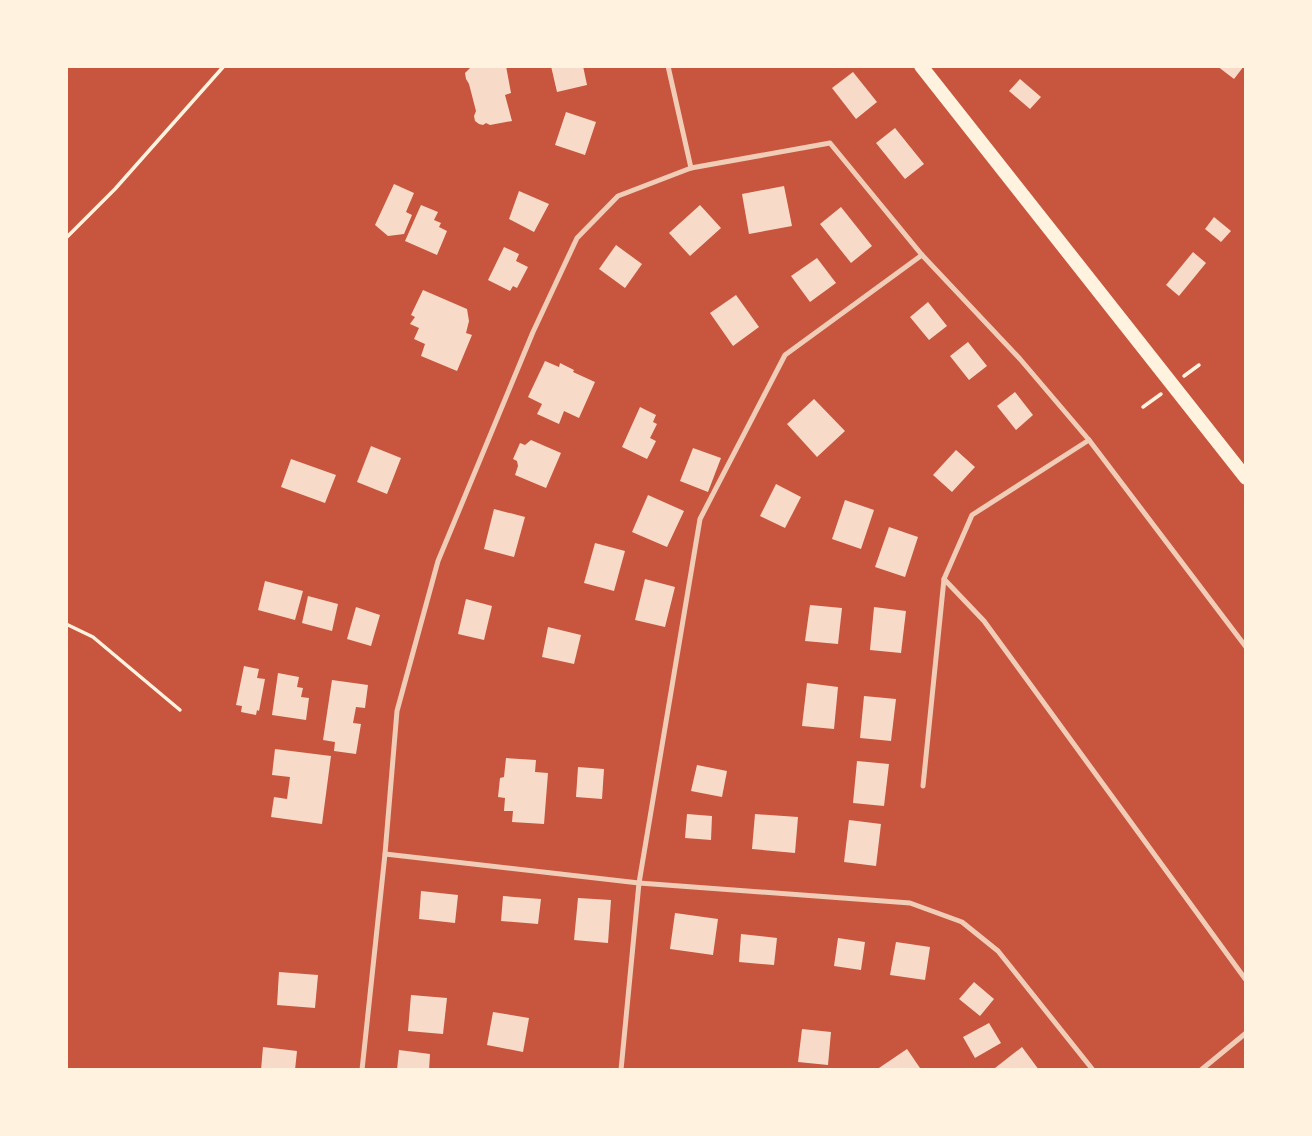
<svg xmlns="http://www.w3.org/2000/svg" width="1312" height="1136" viewBox="0 0 1312 1136" font-family="'Golos Text',sans-serif">
<rect width="100%" height="100%" fill="#c8553d"/>
<g fill="#f7dbc8">
<path d="M472,66H506L511,93L505,95L512,121L490,125L486,123L483,125L479,124L475,121L474,116L476,111L469,84L466,79L465,73Z"/>
<path d="M551,66H583L587,85L557,92Z"/>
<path d="M1217,66H1244L1234,79Z"/>
<path d="M853,72L877,102L856,119L832,88Z"/>
<path d="M1020,79L1041,97L1030,109L1009,91Z"/>
<path d="M566,112L596,122L585,155L555,145Z"/>
<path d="M895,128L924,164L905,179L876,143Z"/>
<path d="M394,184L414,193L406,212L412,215L404,234L388,236L375,225Z"/>
<path d="M784,186L792,226L749,234L742,194Z"/>
<path d="M519,191L549,204L534,232L509,219Z"/>
<path d="M421,205L438,212L434,220L441,223L439,227L447,231L437,255L405,241Z"/>
<path d="M700,205L721,228L690,256L669,233Z"/>
<path d="M841,207L872,246L851,263L820,224Z"/>
<path d="M1214,217L1231,231L1221,242L1205,229Z"/>
<path d="M616,245L642,264L625,288L599,269Z"/>
<path d="M504,247L519,254L516,261L528,267L517,288L513,286L510,291L488,280Z"/>
<path d="M1193,252L1206,263L1179,296L1166,285Z"/>
<path d="M817,258L836,283L810,302L791,276Z"/>
<path d="M423,290L467,309L469,321L466,333L472,335L457,371L421,356L425,344L414,339L419,328L410,324L415,317L411,315Z"/>
<path d="M736,295L759,327L733,346L710,313Z"/>
<path d="M928,302L947,326L929,340L910,317Z"/>
<path d="M968,342L987,366L969,380L950,356Z"/>
<path d="M545,361L559,367L560,363L574,370L573,372L595,382L579,418L564,411L559,424L537,414L542,404L528,397Z"/>
<path d="M1015,392L1033,415L1016,430L997,406Z"/>
<path d="M814,399L845,431L817,457L787,424Z"/>
<path d="M640,407L656,415L653,422L657,424L650,438L656,441L647,459L622,447Z"/>
<path d="M531,440L561,453L546,488L515,475L518,466L517,461L513,459L520,443L525,445Z"/>
<path d="M371,446L401,458L387,494L357,482Z"/>
<path d="M693,448L721,458L708,492L680,481Z"/>
<path d="M956,450L975,467L952,492L933,475Z"/>
<path d="M291,459L336,475L325,503L281,487Z"/>
<path d="M776,484L801,497L785,528L760,516Z"/>
<path d="M648,495L684,511L667,547L632,532Z"/>
<path d="M845,500L874,510L861,549L832,539Z"/>
<path d="M494,509L525,517L514,557L484,549Z"/>
<path d="M889,527L918,537L905,577L875,567Z"/>
<path d="M595,543L625,551L614,591L584,583Z"/>
<path d="M645,579L675,587L665,627L635,620Z"/>
<path d="M265,581L303,591L295,620L258,610Z"/>
<path d="M308,596L338,604L332,631L302,623Z"/>
<path d="M466,599L492,606L484,640L458,634Z"/>
<path d="M810,605L842,608L838,644L805,641Z"/>
<path d="M356,607L380,615L371,646L347,639Z"/>
<path d="M874,607L906,611L901,653L870,650Z"/>
<path d="M548,627L581,635L574,664L542,657Z"/>
<path d="M244,666L259,669L257,678L265,679L259,711L257,710L256,715L241,712L242,706L236,705Z"/>
<path d="M278,673L299,677L297,687L303,688L301,697L309,698L306,720L272,715Z"/>
<path d="M332,680L368,685L365,708L356,707L353,723L361,724L356,754L334,751L335,742L323,740Z"/>
<path d="M807,683L838,687L834,729L802,726Z"/>
<path d="M864,696L896,699L891,741L860,738Z"/>
<path d="M275,749L331,756L322,824L271,817L274,797L287,799L290,777L272,775Z"/>
<path d="M506,758L536,760L535,772L548,773L544,824L512,822L513,811H504L505,798L498,797L500,778L504,777Z"/>
<path d="M857,761L889,764L884,806L853,803Z"/>
<path d="M697,765L727,771L722,797L691,791Z"/>
<path d="M578,767L604,769L602,799L576,797Z"/>
<path d="M687,814L712,816L711,840L685,838Z"/>
<path d="M755,814L798,817L795,853L752,849Z"/>
<path d="M849,820L881,824L876,866L844,862Z"/>
<path d="M421,891L458,895L455,923L419,919Z"/>
<path d="M503,896L541,899L538,924L501,921Z"/>
<path d="M578,898L611,900L608,943L574,940Z"/>
<path d="M675,913L718,919L713,955L670,949Z"/>
<path d="M741,934L777,938L774,965L739,962Z"/>
<path d="M838,938L865,942L861,970L834,966Z"/>
<path d="M896,942L930,947L925,980L890,975Z"/>
<path d="M279,972L318,975L315,1008L277,1005Z"/>
<path d="M974,982L994,999L980,1016L959,999Z"/>
<path d="M411,995L447,998L443,1034L408,1031Z"/>
<path d="M493,1012L529,1018L523,1052L487,1045Z"/>
<path d="M989,1023L1001,1043L975,1058L963,1037Z"/>
<path d="M802,1029L831,1032L828,1065L798,1062Z"/>
<path d="M263,1047L297,1051L295,1070H261Z"/>
<path d="M1022,1047L1039,1070H997L995,1068Z"/>
<path d="M907,1049L920,1068L917,1070H876Z"/>
<path d="M399,1050L430,1054L429,1070H397Z"/>
</g>
<g fill="none" stroke-linecap="round" stroke-linejoin="round">
<g stroke="#fff3e0" stroke-width="3.5">
<path d="M66,238L115,189L224,66"/>
<path d="M1184,376L1199,365"/>
<path d="M1143,407L1161,394"/>
<path d="M66,624L93,637L180,710"/>
</g>
<g stroke="#f1ccb7" stroke-width="5">
<path d="M668,66L691,168"/>
<path d="M1089,440L972,515L944,579L984,621L1246,980"/>
<path d="M923,786L944,579"/>
<path d="M385,854L639,883L910,903L962,922L998,951L1093,1070"/>
<path d="M362,1070L385,854L397,711L438,561L533,332L577,238L618,196L691,168L830,143L922,255L1020,359L1089,440L1246,647"/>
<path d="M621,1070L639,883L700,519L785,355L922,255"/>
<path d="M1201,1070L1246,1033"/>
</g>
<path stroke="#fff3e0" stroke-width="14" d="M921,66L1246,478"/>
</g>
<rect width="1312" height="1136" fill="none" stroke="#fff3e0" stroke-width="136"/>
</svg>
